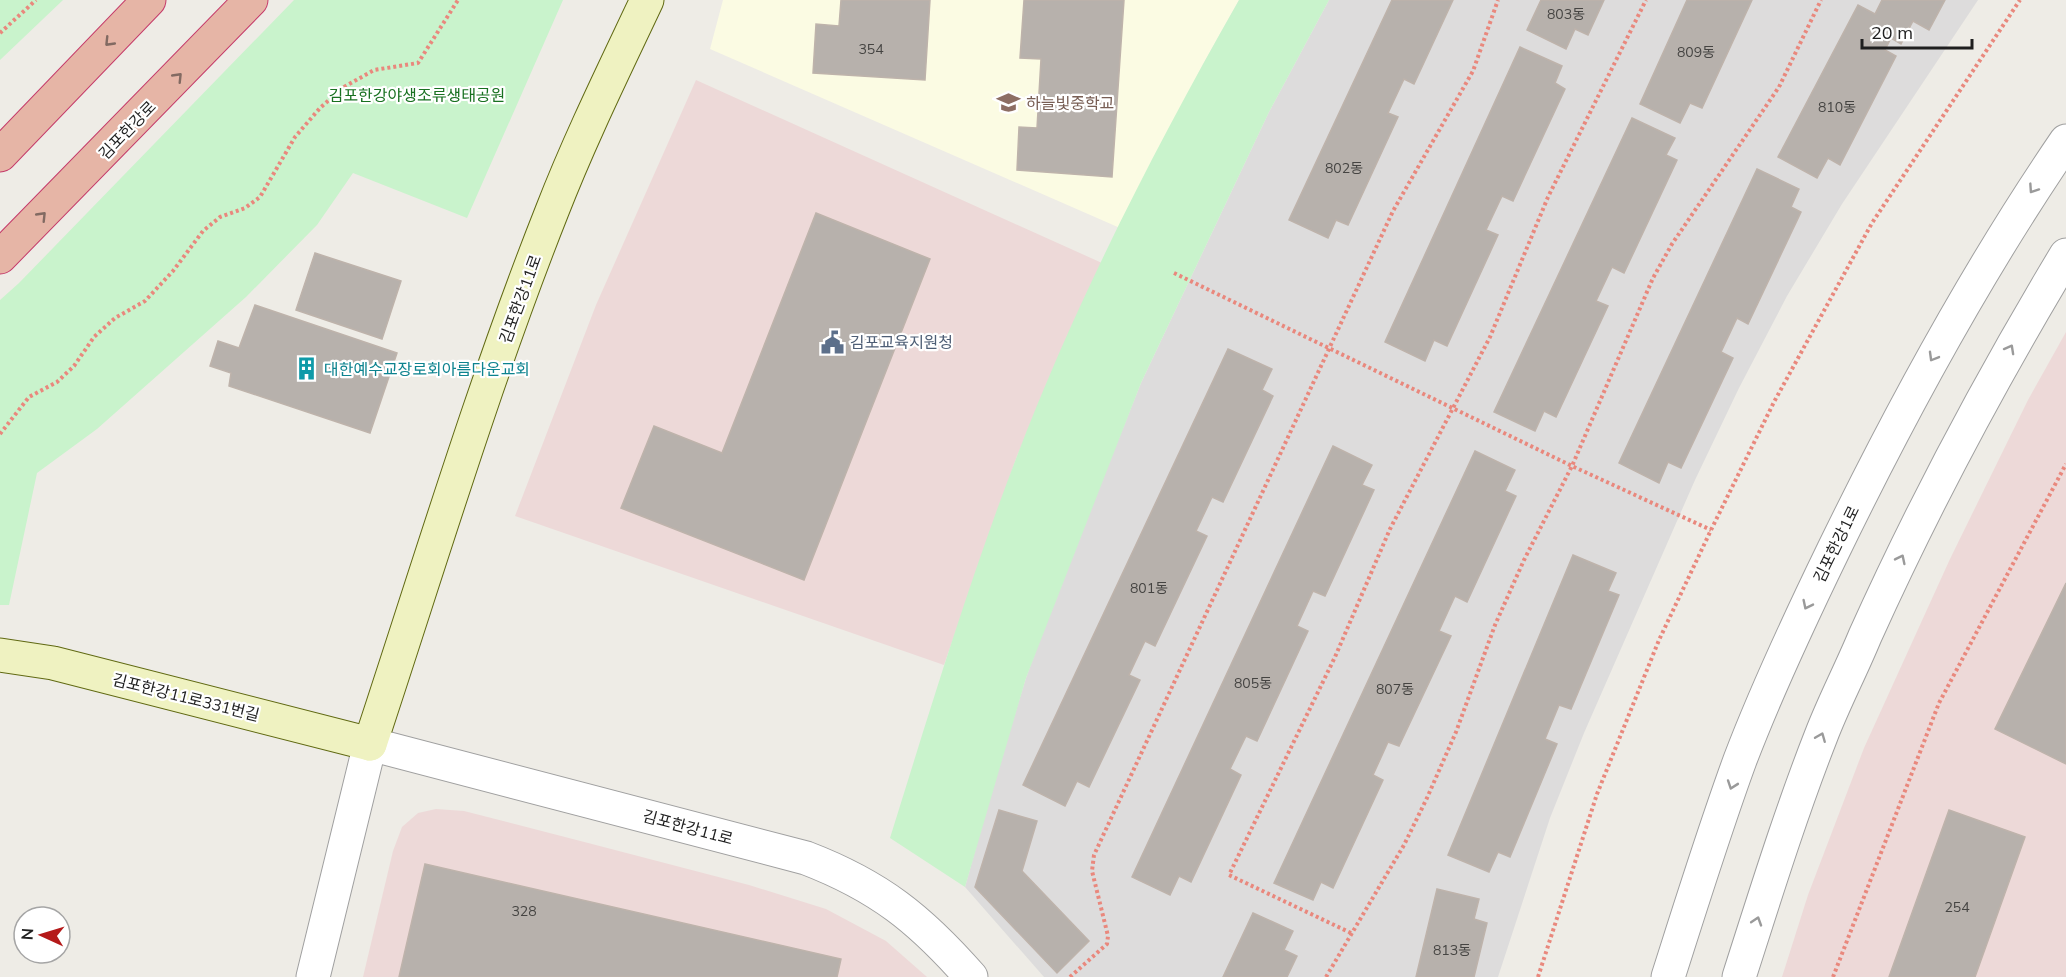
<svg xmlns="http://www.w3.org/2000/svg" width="2066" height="977" viewBox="0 0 2066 977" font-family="Mulish,'Noto Sans KR',sans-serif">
<rect width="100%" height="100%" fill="#eeece6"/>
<path fill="#dddcdc" d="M1329,0H1978L1842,204L1787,296L1739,388L1695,480L1584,733L1550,818L1498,977H1044L965,887L996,776L1026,678L1056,596L1141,383L1269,112Z"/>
<g fill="#edd9d8">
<path d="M696,80L1102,263L1017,456L944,665L515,516L596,305Z"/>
<path d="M2066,332V977H1782L1808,895L1864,748L1950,559L2028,400Z"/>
<path d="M436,809L464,811L592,844L749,885L826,909L886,941L927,977H363L393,851L402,827L418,813Z"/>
</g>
<path fill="#fbfbe3" d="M723,0H1239L1202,66L1120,228L710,49Z"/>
<g fill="#c9f3cc">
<path d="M0,0H63L0,60Z"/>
<path d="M294,0H563L467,218L353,173L317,225L246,297L97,429L37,473L9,605H0V300L19,283Z"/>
<path d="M1239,0H1329L1269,112L1141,383L1026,678L965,887L890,838C930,710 969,581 1017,456C1077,299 1156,146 1239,0Z"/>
</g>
<g fill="#b7b1ac" stroke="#beb3ab" stroke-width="1.5">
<path d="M841,0H930L925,80L813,73L816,24L839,26Z"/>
<path d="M1024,0H1124L1112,177L1017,170L1019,127L1037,128L1041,59L1020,58Z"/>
<path d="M1392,0H1453L1414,84L1404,79L1388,113L1398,117L1348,225L1336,220L1328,238L1289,220Z"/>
<path d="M1541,0H1604L1588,35L1575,29L1566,49L1527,30Z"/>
<path d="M1687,0H1752L1702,108L1690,103L1680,123L1640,104Z"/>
<path d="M1882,0H1945L1929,30L1913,21L1901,44L1891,38L1885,50L1896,56L1840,165L1828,158L1817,178L1778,157L1858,5L1875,14Z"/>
<path d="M1520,47L1562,66L1555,83L1565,89L1513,201L1502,196L1486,230L1498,235L1447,346L1434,340L1425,361L1385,342Z"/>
<path d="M1632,118L1675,138L1666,155L1677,160L1624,273L1612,267L1596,301L1608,306L1556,417L1544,411L1535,431L1494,412Z"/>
<path d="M1757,169L1799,189L1791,207L1801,212L1748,324L1737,318L1721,352L1733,358L1681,468L1668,462L1659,483L1619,463Z"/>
<path d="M816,213L930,259L804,580L621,508L654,426L722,453Z"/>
<path d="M315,253L401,281L382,339L296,310Z"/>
<path d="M255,305L397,353L370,433L229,386L231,373L210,366L218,341L239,348Z"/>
<path d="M1228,349L1272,369L1262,390L1273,396L1223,502L1212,497L1196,531L1207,536L1155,646L1145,641L1129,675L1140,680L1089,787L1077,781L1065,806L1023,785Z"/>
<path d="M1333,446L1372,465L1362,485L1374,490L1325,596L1313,591L1297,626L1308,631L1257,741L1246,736L1230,769L1241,775L1191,882L1179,876L1170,895L1132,877Z"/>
<path d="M1475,451L1515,470L1505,491L1516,496L1467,602L1455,596L1439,631L1451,636L1399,746L1388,742L1373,775L1383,780L1333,888L1321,882L1313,900L1274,883Z"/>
<path d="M1573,555L1616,573L1608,591L1619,595L1571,709L1559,705L1545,739L1557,744L1510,857L1498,852L1489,872L1448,855Z"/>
<path d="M2066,583V764L1995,729Z"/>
<path d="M999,810L1037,821L1022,871L1089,941L1057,973L975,887Z"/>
<path d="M1949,810L2025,837L1975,977H1889Z"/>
<path d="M425,864L841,959L837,977H399Z"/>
<path d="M1437,889L1479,899L1474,919L1487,923L1474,977H1416Z"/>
<path d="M1253,913L1293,931L1284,950L1297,956L1287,977H1223Z"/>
</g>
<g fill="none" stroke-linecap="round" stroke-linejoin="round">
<defs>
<path id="minor" d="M370,744L806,858C879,886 920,919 971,977"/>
<g id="tertiary">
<path d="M313,977L370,744"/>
<path d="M1668,977C1691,905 1714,831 1740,760C1767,689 1800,619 1833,551C1902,409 1977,271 2066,141"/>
<path d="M1739,977C1765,896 1790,815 1821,736C1834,702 1851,670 1865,636C1924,505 1992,378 2066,255"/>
</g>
<g id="secondary">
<path d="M0,655L53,663L370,744"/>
<path d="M370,744C429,566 483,385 552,211C580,139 614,70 647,0"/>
</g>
<g id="trunk">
<path d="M0,155L149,0"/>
<path d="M0,257L251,0"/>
</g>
</defs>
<use href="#minor" stroke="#a0a0a0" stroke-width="35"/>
<use href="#tertiary" stroke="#a0a0a0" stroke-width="35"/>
<use href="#secondary" stroke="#606912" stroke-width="35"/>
<use href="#trunk" stroke="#c53b6a" stroke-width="35"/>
<g stroke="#e9887d" stroke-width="4" stroke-dasharray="3 3" stroke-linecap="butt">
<path d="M0,33L36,0"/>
<path d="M1174,273L1572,466L1711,530"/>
<path d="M0,434L29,397L57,382L74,366L94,337L115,318L145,301L173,271L203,231L220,217L245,208L260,197L295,137L320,108L344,87L374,70L418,63L458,0"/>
<path d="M1351,933L1229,875L1335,657L1390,529L1490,337L1548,197L1646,0"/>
<path d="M1070,977L1107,944L1108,936L1092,871L1094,855L1393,211L1473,71L1498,0"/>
<path d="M1326,977L1404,845L1427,798L1456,732L1495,625L1524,560L1572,466L1653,278L1672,244L1779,87L1821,0"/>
<path d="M1538,977L1597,794L1659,640L1711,530L1774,402L1872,223L2020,0"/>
<path d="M1833,977L1939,703L2066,464"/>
</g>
<use href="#minor" stroke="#fff" stroke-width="33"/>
<use href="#tertiary" stroke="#fff" stroke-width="33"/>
<use href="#secondary" stroke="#eff2c1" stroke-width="33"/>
<use href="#trunk" stroke="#e6b5a6" stroke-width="33"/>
</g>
<defs><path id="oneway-chevron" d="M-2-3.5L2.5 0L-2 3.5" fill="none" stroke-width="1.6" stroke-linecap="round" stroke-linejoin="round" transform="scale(1.5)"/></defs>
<g stroke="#826a62">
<use href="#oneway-chevron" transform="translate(109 42) rotate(134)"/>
<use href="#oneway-chevron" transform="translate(178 77) rotate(-46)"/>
<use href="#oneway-chevron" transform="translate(42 216) rotate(-46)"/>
</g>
<g stroke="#9a9a9a">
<use href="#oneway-chevron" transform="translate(2033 189) rotate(124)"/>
<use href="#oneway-chevron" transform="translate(2010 349) rotate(-61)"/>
<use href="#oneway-chevron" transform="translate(1933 357) rotate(120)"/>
<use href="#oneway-chevron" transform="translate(1901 559) rotate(-64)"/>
<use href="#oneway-chevron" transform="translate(1807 605) rotate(116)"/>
<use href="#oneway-chevron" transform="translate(1821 737) rotate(-68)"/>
<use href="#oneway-chevron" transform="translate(1732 785) rotate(109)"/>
<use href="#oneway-chevron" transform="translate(1757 921) rotate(-72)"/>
</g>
<defs>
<symbol id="school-bare" viewBox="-9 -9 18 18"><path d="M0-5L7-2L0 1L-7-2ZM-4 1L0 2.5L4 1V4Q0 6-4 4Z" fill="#8d6e63" stroke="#fff" stroke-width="2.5" paint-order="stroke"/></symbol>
<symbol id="civic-bare" viewBox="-9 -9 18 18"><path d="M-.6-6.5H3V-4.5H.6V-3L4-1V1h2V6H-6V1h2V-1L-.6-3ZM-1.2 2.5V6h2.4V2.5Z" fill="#5c6f8a" stroke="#fff" stroke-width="2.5" paint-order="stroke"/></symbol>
<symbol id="building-bare" viewBox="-9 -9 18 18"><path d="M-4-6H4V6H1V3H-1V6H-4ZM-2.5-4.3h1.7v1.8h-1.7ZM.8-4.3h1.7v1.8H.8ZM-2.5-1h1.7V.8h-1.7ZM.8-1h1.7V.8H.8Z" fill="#0f9aa8" stroke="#fff" stroke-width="2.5" paint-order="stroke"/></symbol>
</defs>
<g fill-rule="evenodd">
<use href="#school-bare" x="992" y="86" width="33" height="33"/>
<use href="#civic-bare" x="816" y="326" width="33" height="33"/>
<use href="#building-bare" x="290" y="352" width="33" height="33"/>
</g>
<g text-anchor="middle" stroke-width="4.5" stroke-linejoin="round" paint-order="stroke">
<g font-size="14" fill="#454442">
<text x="1566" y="19">803동</text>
<text x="871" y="54">354</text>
<text x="1696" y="57">809동</text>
<text x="1837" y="112">810동</text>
<text x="1344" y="173">802동</text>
<text x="1149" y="593">801동</text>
<text x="1253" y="688">805동</text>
<text x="1395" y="694">807동</text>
<text x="1957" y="912">254</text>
<text x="524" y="916">328</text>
<text x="1452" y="955">813동</text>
</g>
<g font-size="16" fill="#197121" stroke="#fff">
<text x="417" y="101">김포한강야생조류생태공원</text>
</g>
<g font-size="16" fill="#785e54" stroke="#fff" text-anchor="start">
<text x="1026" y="109">하늘빛중학교</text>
</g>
<g font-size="16" fill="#1f1f1f" stroke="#fff">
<text transform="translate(127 130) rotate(-46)" y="6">김포한강로</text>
<text transform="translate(520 299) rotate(-70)" y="6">김포한강11로</text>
<text transform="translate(1836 544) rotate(-64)" y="6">김포한강1로</text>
<text transform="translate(186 697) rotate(14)" y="6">김포한강11로331번길</text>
<text transform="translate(688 827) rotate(15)" y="6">김포한강11로</text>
</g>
<g font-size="16" fill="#4e5e75" stroke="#fff" text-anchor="start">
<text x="850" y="348">김포교육지원청</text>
</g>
<g font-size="16" fill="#0d838f" stroke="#fff" text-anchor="start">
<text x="324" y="375">대한예수교장로회아름다운교회</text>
</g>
</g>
<g transform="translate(42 935) rotate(274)"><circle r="28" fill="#ffffff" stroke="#a5a5a5" stroke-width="1.5"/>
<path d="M0-4.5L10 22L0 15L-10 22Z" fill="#b51919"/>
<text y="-9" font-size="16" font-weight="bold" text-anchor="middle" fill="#1f1f1f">N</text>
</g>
<path d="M1862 39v9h110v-9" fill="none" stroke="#1f1f1f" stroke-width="3"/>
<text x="1871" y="39" font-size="18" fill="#1f1f1f" stroke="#ffffff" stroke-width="4.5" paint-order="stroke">20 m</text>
</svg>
